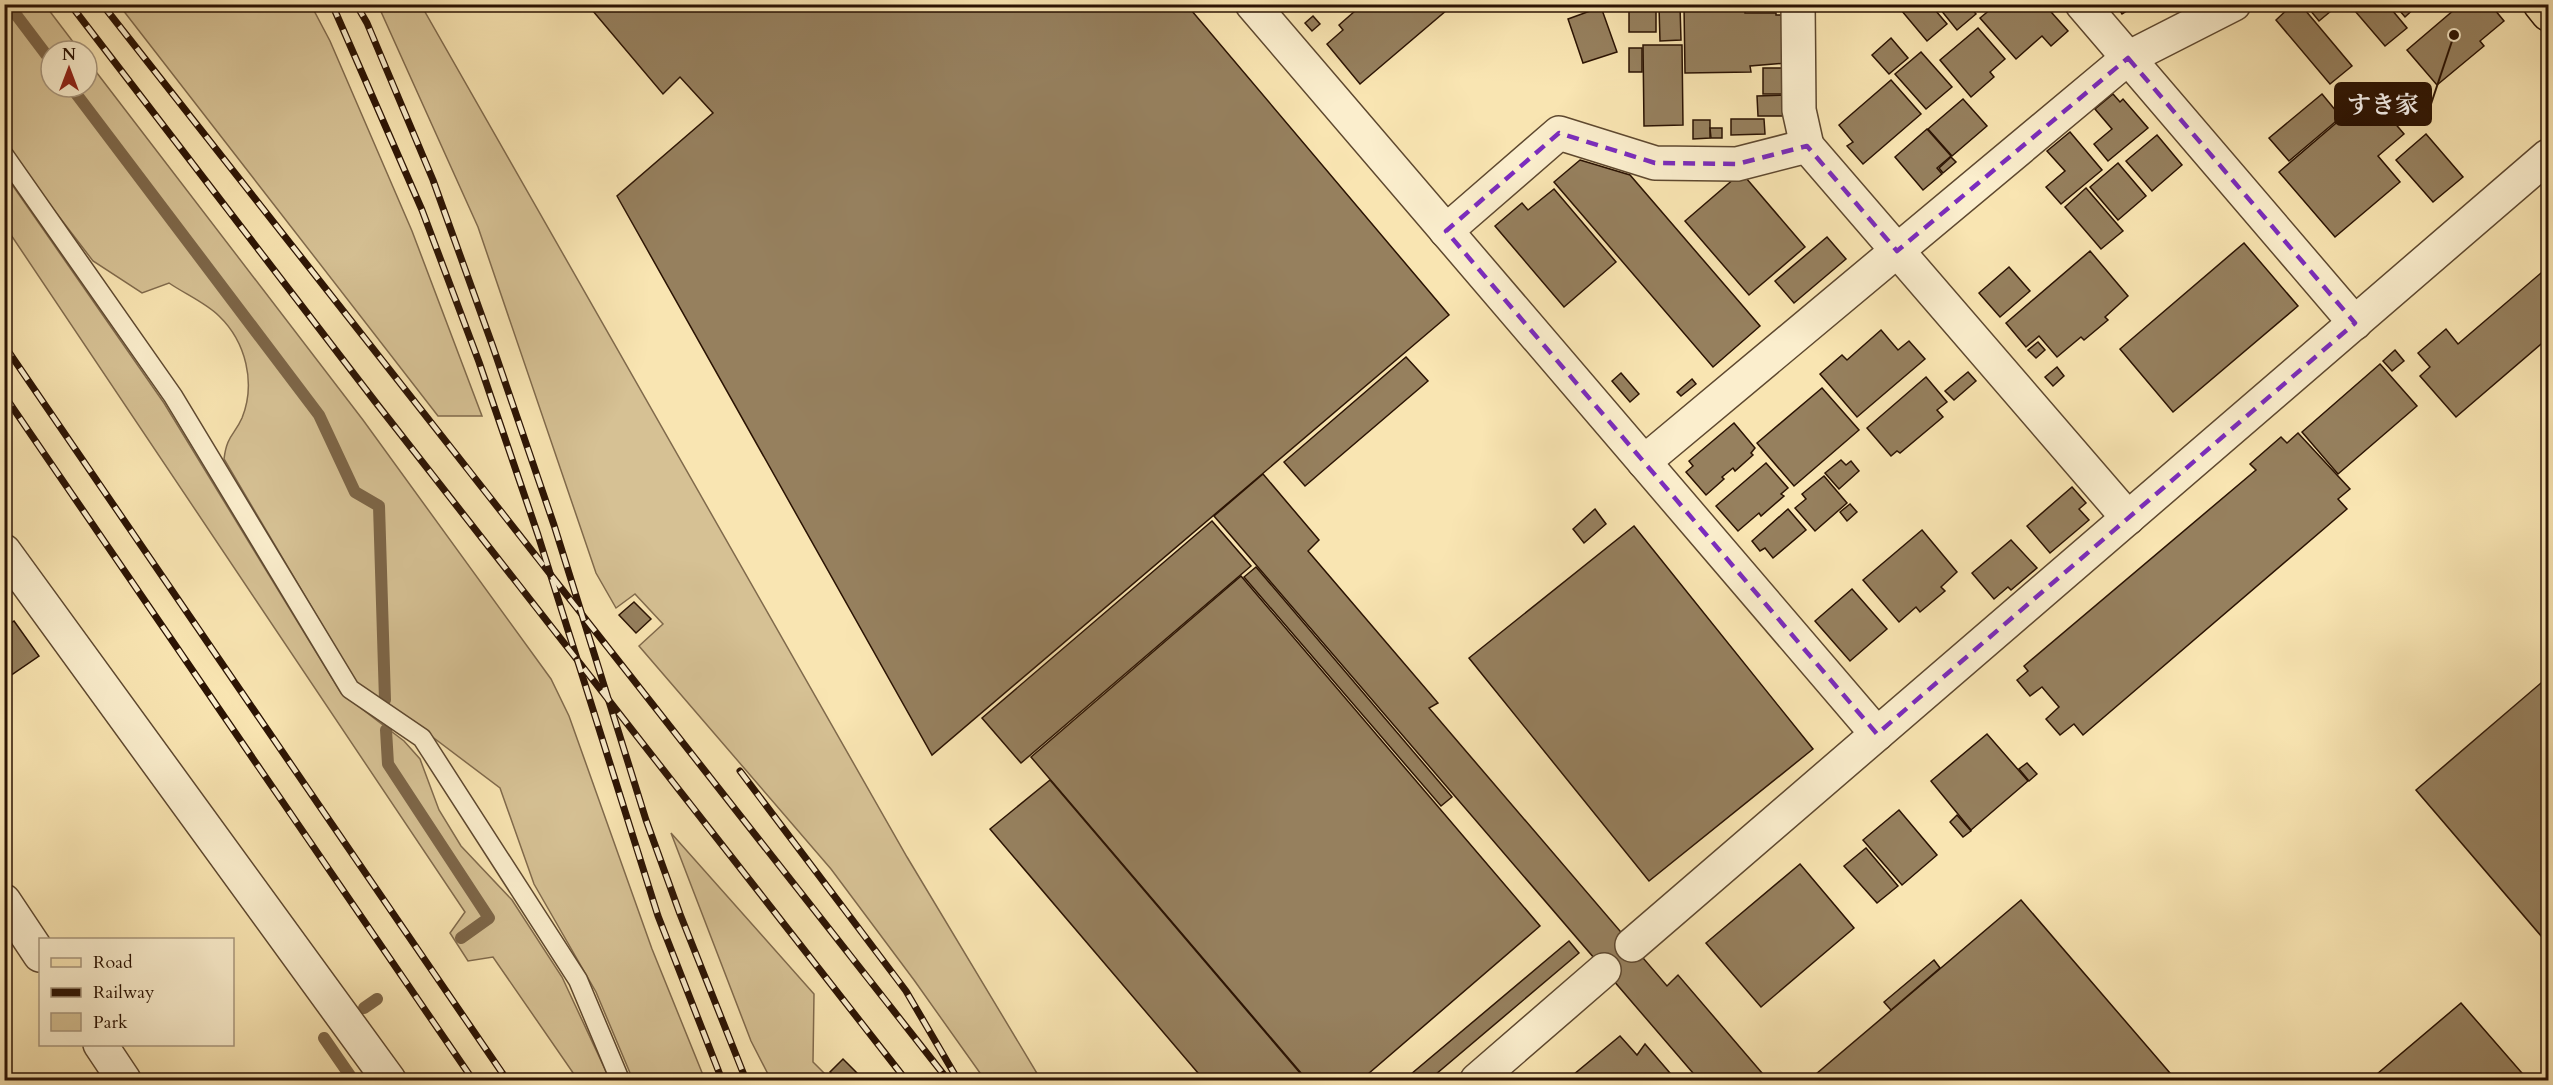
<svg xmlns="http://www.w3.org/2000/svg" width="2553" height="1085" viewBox="0 0 2553 1085" font-family="Cardo,'Noto Serif JP',serif">
<rect width="100%" height="100%" fill="#f9e5b2"/>
<filter id="stains"><feTurbulence type="fractalNoise" baseFrequency=".00333" numOctaves="4"/><feColorMatrix values="0 0 0 0 .2 0 0 0 0 .09 0 0 0 0 .02 0 0 0 .5 -.17"/></filter>
<radialGradient id="worn" r=".72"><stop offset=".6" stop-color="#630" stop-opacity="0"/><stop offset="1" stop-color="#630" stop-opacity=".3"/></radialGradient>
<g fill="#d6c194" stroke="#806a4c" stroke-width="1.5">
<path d="M5,5H45L80,51H51V87H87V60L363,420L551,679L569,716L652,949L705,1080H633L596,992L534,884L500,788L414,723L357,684L224,459C227,435 234,436 242,418C256,383 246,342 219,316C206,303 185,294 169,283L142,293L93,261L5,146Z"/>
<path d="M119,5H311L330,41L412,231L482,416H438Z"/>
<path d="M378,5H421L907,857L1041,1080H985L914,980L831,869L639,646L663,624L635,594L616,608L596,573L478,227Z"/>
<path d="M4,173L164,403L341,693L404,741L420,759L439,810L461,846L512,900L562,977L610,1080H578L493,957L468,961L450,933L465,912L5,226Z"/>
<path d="M671,833L814,994L813,1062L831,1080H771L751,1041Z"/>
</g>
<g fill="none" stroke-linecap="round" stroke-linejoin="round">
<g stroke="#7d6648" stroke-width="12">
<path d="M8,4L51,61"/>
<path d="M71,87L319,415L355,492L379,506L385,700"/>
<path d="M386,730L388,764L489,918L461,938"/>
<path d="M364,1008L377,999"/>
<path d="M324,1038L353,1080"/>
</g>
</g>
<g fill="#96805e" stroke="#2b1303" stroke-width="1.5">
<path d="M587,4H1186L1449,315L932,755L617,196L713,113L680,77L663,94Z"/>
<path d="M1363,4H1454L1360,84L1327,44L1343,30L1339,25Z"/>
<path d="M1896,4H1930L1947,24L1927,41Z"/>
<path d="M1936,4H1968L1976,14L1957,30Z"/>
<path d="M1997,4H2044L2068,31L2051,46L2042,36L2016,59L1980,18Z"/>
<path d="M2116,4H2136V5L2122,14Z"/>
<path d="M2293,4H2300L2352,66L2330,84L2276,20Z"/>
<path d="M2305,4H2335L2337,6L2319,21Z"/>
<path d="M2349,4H2387L2407,28L2385,46Z"/>
<path d="M2394,4H2419L2405,17Z"/>
<path d="M2461,4H2490L2504,21L2480,41L2484,46L2437,85L2407,50Z"/>
<path d="M1745,5V13H1776V15H1786L1787,63L1750,66L1751,72L1685,73L1684,6Z"/>
<path d="M1659,6H1680L1681,40L1660,41Z"/>
<path d="M1601,7L1617,52L1583,63L1568,19Z"/>
<rect x="1629" y="7" width="27" height="25"/>
<path d="M1313,16L1320,24L1312,31L1305,23Z"/>
<path d="M1978,28L2005,59L1990,72L1994,77L1971,97L1940,60Z"/>
<path d="M1891,38L1908,58L1889,74L1872,55Z"/>
<path d="M1643,45H1682L1683,125L1644,126Z"/>
<rect x="1629" y="48" width="13" height="24"/>
<path d="M1921,52L1952,87L1926,109L1895,74Z"/>
<rect x="1763" y="68" width="25" height="26"/>
<path d="M1891,80L1921,114L1863,164L1847,146L1853,142L1839,125Z"/>
<path d="M2113,94L2120,102L2123,99L2148,128L2108,161L2094,144L2112,129L2095,109Z"/>
<path d="M2322,94L2341,117L2289,161L2269,138Z"/>
<path d="M2370,94L2404,134L2378,156L2400,182L2335,237L2279,172Z"/>
<path d="M1790,95V116H1758L1757,96Z"/>
<path d="M1963,99L1987,126L1952,156L1928,129Z"/>
<path d="M1731,119H1764L1765,134L1731,135Z"/>
<path d="M1693,120H1710V138L1693,139Z"/>
<path d="M1710,128H1722V138H1711Z"/>
<path d="M1927,129L1951,156L1937,168L1942,174L1923,190L1895,157Z"/>
<path d="M2070,132L2102,170L2061,204L2046,187L2065,171L2047,151Z"/>
<path d="M2426,134L2463,177L2433,202L2396,160Z"/>
<path d="M2157,135L2182,165L2152,191L2126,161Z"/>
<path d="M1951,157L1956,162L1943,173L1939,168Z"/>
<path d="M1580,160L1630,175L1760,326L1713,367L1554,182Z"/>
<path d="M2118,163L2146,196L2118,220L2090,187Z"/>
<path d="M1735,178H1746L1805,247L1749,295L1685,221Z"/>
<path d="M2086,188L2123,231L2101,249L2065,207Z"/>
<path d="M1554,189L1616,262L1564,307L1495,226L1522,203L1528,210Z"/>
<path d="M1827,237L1846,259L1794,303L1775,281Z"/>
<path d="M2244,243L2298,306L2173,412L2120,349Z"/>
<path d="M2090,251L2128,296L2105,317L2108,320L2084,340L2081,337L2057,357L2039,336L2026,347L2006,323Z"/>
<path d="M2009,267L2030,291L2000,317L1979,293Z"/>
<path d="M2548,267V338L2456,417L2420,376L2430,367L2418,353L2446,329L2458,344Z"/>
<path d="M1881,330L1898,350L1909,341L1925,359L1857,417L1820,374L1842,355L1847,360Z"/>
<path d="M2038,342L2045,350L2036,358L2028,350Z"/>
<path d="M2395,350L2404,361L2392,371L2383,361Z"/>
<path d="M1406,357L1428,381L1305,486L1284,462Z"/>
<path d="M2380,364L2417,406L2338,474L2302,432Z"/>
<path d="M2057,367L2064,376L2053,386L2045,377Z"/>
<path d="M1968,372L1976,381L1954,400L1945,391Z"/>
<path d="M1621,373L1639,394L1630,402L1612,381Z"/>
<path d="M1926,377L1947,402L1937,410L1943,417L1900,453L1897,451L1891,456L1867,428Z"/>
<path d="M1692,379L1696,384L1681,396L1677,392Z"/>
<path d="M1822,388L1859,430L1794,486L1757,443Z"/>
<path d="M1734,423L1755,448L1751,453L1753,455L1735,471L1733,468L1722,477L1724,479L1706,495L1686,472L1693,466L1689,461Z"/>
<path d="M2298,433L2350,489L2338,499L2347,509L2083,735L2074,724L2060,735L2046,719L2059,707L2042,687L2030,696L2017,680L2028,671L2024,666L2256,470L2250,464L2281,437L2287,443Z"/>
<path d="M1841,460L1846,465L1851,461L1859,471L1839,489L1825,473Z"/>
<path d="M1766,463L1788,488L1781,494L1784,496L1761,516L1759,513L1738,531L1716,506Z"/>
<path d="M1263,474L1319,540L1308,551L1438,703L1429,708L1667,986L1678,975L1768,1080H1699L1214,516Z"/>
<path d="M1824,476L1847,503L1815,531L1795,508L1806,499L1802,494Z"/>
<path d="M2072,487L2086,503L2079,509L2089,520L2050,553L2027,526Z"/>
<path d="M1850,504L1857,512L1847,521L1840,512Z"/>
<path d="M1595,509L1606,524L1584,543L1573,529Z"/>
<path d="M1788,509L1806,530L1773,558L1765,548L1760,551L1752,541Z"/>
<path d="M1212,521L1251,566L1021,763L982,718Z"/>
<path d="M1634,526L1813,749L1649,881L1469,658Z"/>
<path d="M1922,530L1957,572L1941,587L1945,591L1920,612L1916,607L1899,622L1863,580Z"/>
<path d="M2011,540L2037,568L2011,590L2008,587L1994,599L1972,573Z"/>
<path d="M1256,567L1452,797L1441,806L1244,577Z"/>
<path d="M1241,576L1540,926L1361,1080H1307L1031,757Z"/>
<path d="M1852,589L1887,629L1850,661L1815,621Z"/>
<path d="M634,602L651,619L636,633L619,615Z"/>
<path d="M14,621L39,656L4,680V628Z"/>
<path d="M2548,677V944L2416,790Z"/>
<path d="M1987,734L2028,781L1971,830L1931,781Z"/>
<path d="M2027,763L2037,774L2029,781L2019,769Z"/>
<path d="M1050,780L1306,1080H1204L990,829Z"/>
<path d="M1899,810L1937,855L1902,885L1863,840Z"/>
<path d="M1957,815L1971,831L1963,837L1950,822Z"/>
<path d="M1866,848L1898,886L1877,903L1844,866Z"/>
<path d="M1800,864L1854,928L1761,1007L1706,943Z"/>
<path d="M2021,900L2176,1080H1809Z"/>
<path d="M1569,941L1579,953L1429,1080H1404Z"/>
<path d="M1934,960L1940,968L1891,1010L1884,1002Z"/>
<path d="M2461,1003L2528,1080H2370Z"/>
<path d="M1620,1036L1637,1055L1645,1044L1676,1080H1567Z"/>
<path d="M843,1059L864,1080H839L830,1072Z"/>
</g>
<g fill="none" stroke-linecap="round" stroke-linejoin="round">
<defs>
<path id="service" d="M4,155L173,396L350,689L422,738L578,980L620,1080"/>
<g id="minor">
<path d="M1252,4L1877,734"/>
<path d="M1798,4L1799,110L1807,146"/>
<path d="M2082,4L2355,323"/>
<path d="M1446,231L1559,133L1655,163L1737,164L1807,146L2128,518"/>
<path d="M1644,462L2128,58L2234,4"/>
<path d="M4,551L389,1080"/>
<path d="M1632,945L2548,156"/>
<path d="M1477,1080L1604,970"/>
</g>
<g id="tertiary">
<path d="M4,901L40,955"/>
<path d="M100,1044L124,1080"/>
</g>
<path id="primary" d="M2540,4L2548,14"/>
</defs>
<use href="#service" stroke="#5e482f" stroke-width="21"/>
<use href="#minor" stroke="#5e482f" stroke-width="36"/>
<use href="#tertiary" stroke="#5e482f" stroke-width="36"/>
<use href="#primary" stroke="#2b1303" stroke-width="36"/>
<use href="#service" stroke="#fbeecd" stroke-width="18"/>
<use href="#minor" stroke="#fbeecd" stroke-width="33"/>
<use href="#tertiary" stroke="#fbeecd" stroke-width="33"/>
<use href="#primary" stroke="#f9e5b2" stroke-width="33"/>
<defs>
<g id="rail">
<path d="M70,4L377,404L906,1080"/>
<path d="M102,4L948,1080"/>
<path d="M332,4L422,210L479,362L538,535L658,916L722,1080"/>
<path d="M356,4L367,23L433,180L493,347L554,525L646,820L680,914L746,1080"/>
<path d="M4,345L507,1080"/>
<path d="M4,395L473,1080"/>
<path d="M740,771L906,991L958,1080"/>
</g>
</defs>
<use href="#rail" stroke="#2b1303" stroke-width="7"/>
<use href="#rail" stroke="#fbeecd" stroke-width="4.5" stroke-dasharray="14" stroke-linecap="butt"/>
</g>
<path fill="none" stroke="#7b2cbf" stroke-width="4.5" stroke-dasharray="12 8" stroke-linejoin="round" d="M2128,58L2355,323L1877,734L1446,231L1559,133L1655,163L1737,164L1807,146L1897,251Z"/>
<path fill="none" stroke="#2b1303" stroke-width="2" d="M2454 35L2431 104"/>
<circle fill="#2b1303" stroke="#fbeecd" stroke-width="2" cx="2454" cy="35" r="6"/>
<rect fill="#2b1303" stroke="#2b1303" stroke-width="2" x="2335" y="83" width="96" height="42" rx="6"/>
<g font-size="24" text-anchor="middle" font-weight="bold" fill="#fff">
<text x="2383" y="113">すき家</text>
</g>
<rect width="2553" height="1085" fill="none" stroke="#f9e5b2" stroke-width="24"/>
<rect x="6" y="6" width="2541" height="1073" fill="none" stroke="#2b1303" stroke-width="3"/>
<rect x="12" y="12" width="2529" height="1061" fill="none" stroke="#2b1303" stroke-width="1.5"/>
<rect x="39" y="938" width="195" height="108" fill="#fbeecd" stroke="#a8967c" stroke-width="1.5"/>
<rect x="51" y="958" width="30" height="9" fill="#f9e5b2" stroke="#a8967c" stroke-width="1.5"/>
<text x="93" y="968" font-size="18" fill="#2b1303">Road</text>
<rect x="51" y="988" width="30" height="9" fill="#2b1303" stroke="#a8967c" stroke-width="1.5"/>
<text x="93" y="998" font-size="18" fill="#2b1303">Railway</text>
<rect x="51" y="1013" width="30" height="18" fill="#d6c194" stroke="#a8967c" stroke-width="1.5"/>
<text x="93" y="1028" font-size="18" fill="#2b1303">Park</text>
<g transform="translate(69 69)"><circle r="28" fill="#fbeecd" stroke="#a8967c" stroke-width="1.5"/>
<path d="M0-4.5L10 22L0 15L-10 22Z" fill="#8f2418"/>
<text y="-9" font-size="16" font-weight="bold" text-anchor="middle" fill="#2b1303">N</text>
</g>
<rect width="100%" height="100%" filter="url(#stains)"/>
<rect width="100%" height="100%" fill="url(#worn)"/>
</svg>
